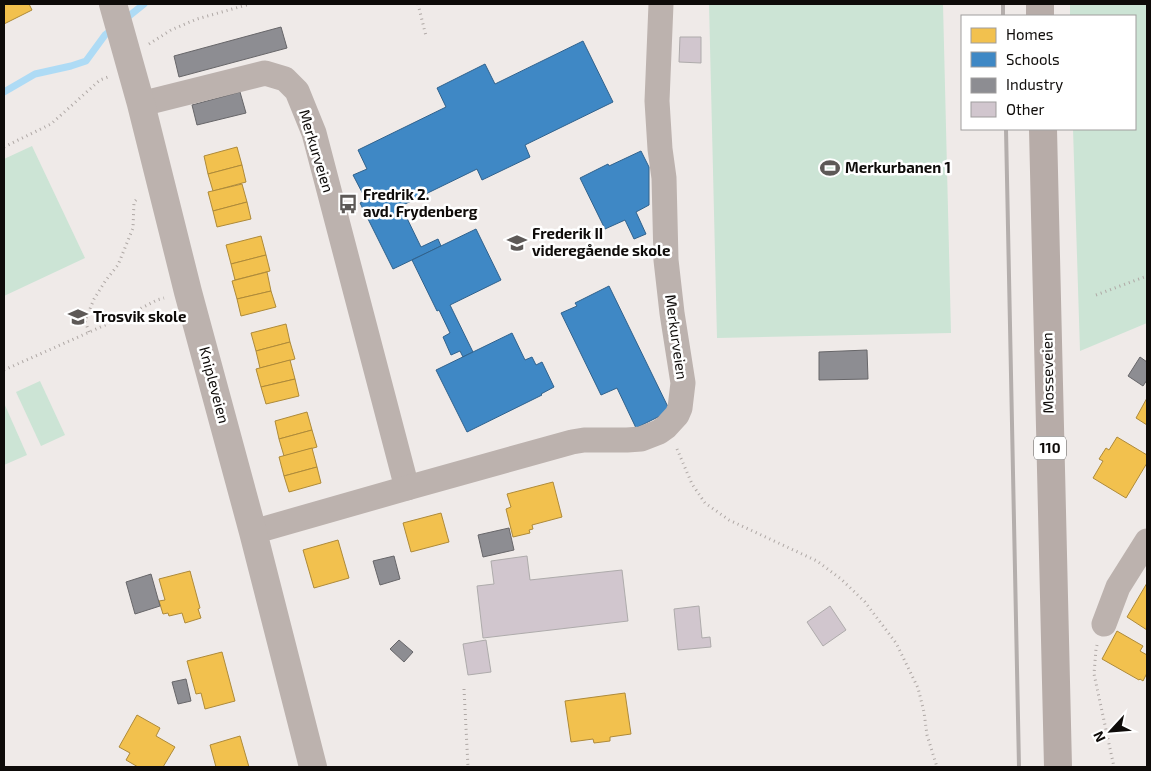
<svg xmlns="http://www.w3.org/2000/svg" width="1151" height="771" viewBox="0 0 1151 771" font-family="'Exo 2',sans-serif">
<rect width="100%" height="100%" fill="#efeae8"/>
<g fill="#cce4d5">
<path d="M709,4H943L951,333L717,338Z"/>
<path d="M1070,4H1147V323L1080,351L1073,129H1135V16H1070Z"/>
<path d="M32,146L85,258L4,296V159Z"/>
<path d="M40,381L65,435L41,446L16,392Z"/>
<path d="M4,403L27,455L4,465Z"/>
</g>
<g fill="#f2c14e" stroke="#ae8a39">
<path d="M4,4H29L32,10L4,24Z"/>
<path d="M237,147L242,165L208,174L204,156Z"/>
<path d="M242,165L246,182L213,191L208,174Z"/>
<path d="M242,184L247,202L213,211L208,192Z"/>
<path d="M247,202L251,219L217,227L213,211Z"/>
<path d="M261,236L266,255L231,264L226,245Z"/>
<path d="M266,255L270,271L235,280L231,264Z"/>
<path d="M267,272L271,291L237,299L232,281Z"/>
<path d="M271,291L276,307L241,316L237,299Z"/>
<path d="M286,324L290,342L256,351L251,333Z"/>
<path d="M290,342L295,359L260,368L256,351Z"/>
<path d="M290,360L295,379L261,387L256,369Z"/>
<path d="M295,379L299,396L266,404L261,387Z"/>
<path d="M1147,398V425L1136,418Z"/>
<path d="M307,412L312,430L279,439L275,421Z"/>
<path d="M312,430L317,447L284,456L279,439Z"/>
<path d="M1117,437L1147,455V463L1126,498L1093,478L1103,461L1099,459L1106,448L1109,450Z"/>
<path d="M312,448L317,467L284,476L279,457Z"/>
<path d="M317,467L321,483L289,492L284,476Z"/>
<path d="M553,482L562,517L532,525L533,529L529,530L530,533L513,537L506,509L511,507L507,494Z"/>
<path d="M441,513L449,542L411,552L403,523Z"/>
<path d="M338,540L349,578L314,588L303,550Z"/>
<path d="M190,571L200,608L198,609L201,618L185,623L182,613L169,616L168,613L163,614L159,601L165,600L159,579Z"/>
<path d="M1147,583V630L1127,617Z"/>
<path d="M1117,631L1143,646L1140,651L1147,655V673L1143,681L1140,679L1139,680L1102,659Z"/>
<path d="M222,652L235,701L205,709L201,693L196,694L187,661Z"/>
<path d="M625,693L631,734L610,737V741L594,743L593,739L571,742L565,701Z"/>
<path d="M137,715L160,728L156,736L175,747L163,767H138L126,760L130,753L119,747Z"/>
<path d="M240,736L249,767H216L210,745Z"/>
</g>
<g fill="#3f88c5" stroke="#30628d">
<path d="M583,41L613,102L525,145L530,157L482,180L477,169L401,206L421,247L438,239L441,246L393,269L360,203L366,200L353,175L367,169L358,150L446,107L437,88L485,64L495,84Z"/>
<path d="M641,151L649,167V205L636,212L646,234L634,239L625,220L605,229L580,178L608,164L609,166Z"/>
<path d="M476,229L501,280L450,305L473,352L463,357L460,351L451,355L443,337L450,333L439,310L437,311L412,260Z"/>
<path d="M609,286L670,411L636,428L617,388L601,395L561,313L577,306L575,303Z"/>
<path d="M512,333L525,360L532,357L536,365L542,362L554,387L541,394L542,395L467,432L436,370Z"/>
</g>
<g fill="#8d8d92" stroke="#676669">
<path d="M281,27L287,48L179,77L174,56Z"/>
<path d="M240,92L246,113L197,125L192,105Z"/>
<path d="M867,350L868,379L819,380V352Z"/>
<path d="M1140,357L1147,362V380L1143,386L1128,376Z"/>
<path d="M509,528L514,550L483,557L478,535Z"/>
<path d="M394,556L400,579L380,585L373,561Z"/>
<path d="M151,574L160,606L135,614L126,582Z"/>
<path d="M399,640L413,652L404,662L390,649Z"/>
<path d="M186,679L191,701L178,704L172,682Z"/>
</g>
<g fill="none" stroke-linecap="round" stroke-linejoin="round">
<g stroke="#aedbf5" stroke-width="7">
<path d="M124,20L144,4"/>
<path d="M4,92L35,74L71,66L86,61L105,35L114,28"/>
</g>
</g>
<g fill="#d1c6ce" stroke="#aeabab">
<path d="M680,37H701V63L679,62Z"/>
<path d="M527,556L530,580L622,570L628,621L483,638L477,586L494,584L491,561Z"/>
<path d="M699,606L702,638L710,637L711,647L678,650L674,609Z"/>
<path d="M830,606L846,630L823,646L807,622Z"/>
<path d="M486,640L491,672L468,675L463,644Z"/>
</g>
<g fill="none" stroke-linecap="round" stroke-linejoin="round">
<g stroke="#afa8a5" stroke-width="3" stroke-dasharray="1 4" stroke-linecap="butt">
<path d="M418,4L426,36"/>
<path d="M149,44L171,30L197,19L250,4"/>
<path d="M4,147L51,124L100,80L108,77"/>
<path d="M1096,295L1147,276"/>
<path d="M89,332L85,321L94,299L106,280L118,265L133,228L134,202L138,198"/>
<path d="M4,370L130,314L157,300L164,298"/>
<path d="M677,449L692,484L705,503L729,520L817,561L841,579L865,602L896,643L918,688L924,712L927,735L937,767"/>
<path d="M1097,645L1096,649L1094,674L1114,767"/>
<path d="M464,689L468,767"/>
</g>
<g stroke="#bcb2ae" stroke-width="25">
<path d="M141,104L265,73L285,79L297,91L314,133L407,488"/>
<path d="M253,532L407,488L572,442L584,440H627L641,439L659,432L666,427L677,415L680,408L683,383L672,313L666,260L664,178L660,149L657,101L661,4"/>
<path d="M1104,624L1118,587L1147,541"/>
</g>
<path stroke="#bcb2ae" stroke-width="28" d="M113,4L141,104L188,292L253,532L313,767"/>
<g stroke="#b7aca8" stroke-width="28">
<path d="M1040,4V16"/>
<path d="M1043,129L1058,767"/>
</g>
<g stroke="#b4aeac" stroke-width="4">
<path d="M1003,4V16"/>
<path d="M1006,129L1019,767"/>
</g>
</g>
<defs>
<symbol id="stadium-bare" viewBox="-9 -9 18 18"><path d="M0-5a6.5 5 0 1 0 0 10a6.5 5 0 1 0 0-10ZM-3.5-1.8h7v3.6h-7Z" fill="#5d5957" stroke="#fff" stroke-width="2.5" paint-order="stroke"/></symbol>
<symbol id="bus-bare" viewBox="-9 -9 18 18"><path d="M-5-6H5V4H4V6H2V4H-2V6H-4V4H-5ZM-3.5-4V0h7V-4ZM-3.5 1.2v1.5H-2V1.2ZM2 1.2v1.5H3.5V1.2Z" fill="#5d5957" stroke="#fff" stroke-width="2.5" paint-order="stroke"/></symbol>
<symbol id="school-bare" viewBox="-9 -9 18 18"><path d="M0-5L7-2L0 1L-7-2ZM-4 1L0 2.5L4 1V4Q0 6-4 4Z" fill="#5d5957" stroke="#fff" stroke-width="2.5" paint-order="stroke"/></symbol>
</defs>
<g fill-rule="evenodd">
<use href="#stadium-bare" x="816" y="154" width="28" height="28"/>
<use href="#bus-bare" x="334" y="190" width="28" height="28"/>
<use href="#school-bare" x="503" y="229" width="28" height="28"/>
<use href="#school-bare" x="64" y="303" width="28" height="28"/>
</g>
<g text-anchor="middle" stroke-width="5" stroke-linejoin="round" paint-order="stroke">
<rect fill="#fff" stroke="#565453" stroke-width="1" x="1034" y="436.5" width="32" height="23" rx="4"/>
<g font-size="14" font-weight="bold" fill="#0e0b09">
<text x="1050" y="453">110</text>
</g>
<g font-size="15" fill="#0e0b09" stroke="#fff">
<text transform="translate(316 151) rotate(73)" y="5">Merkurveien</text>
<text transform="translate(676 337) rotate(82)" y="5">Merkurveien</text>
<text transform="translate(1048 373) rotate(-91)" y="5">Mosseveien</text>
<text transform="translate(214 385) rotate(75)" y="5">Knipleveien</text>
</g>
<g font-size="15" font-weight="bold" fill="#0e0b09" stroke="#fff" text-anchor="start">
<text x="845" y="173">Merkurbanen 1</text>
<text x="363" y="200">Fredrik 2.<tspan x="363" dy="17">avd. Frydenberg</tspan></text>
<text x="532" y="239">Frederik II<tspan x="532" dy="17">videregående skole</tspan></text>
<text x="93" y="322">Trosvik skole</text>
</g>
</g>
<rect width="1151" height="771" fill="none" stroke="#0e0b09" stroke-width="10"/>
<rect x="961" y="15" width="175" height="115" fill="#ffffff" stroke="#9f9d9d"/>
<rect x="971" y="28" width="25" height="15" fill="#f2c14e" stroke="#9f9d9d"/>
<text x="1006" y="40" font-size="15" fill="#0e0b09">Homes</text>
<rect x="971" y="52" width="25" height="15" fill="#3f88c5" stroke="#9f9d9d"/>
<text x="1006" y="65" font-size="15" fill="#0e0b09">Schools</text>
<rect x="971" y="78" width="25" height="15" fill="#8d8d92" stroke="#9f9d9d"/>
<text x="1006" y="90" font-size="15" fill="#0e0b09">Industry</text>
<rect x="971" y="102" width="25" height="15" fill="#d1c6ce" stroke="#9f9d9d"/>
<text x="1006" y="115" font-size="15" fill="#0e0b09">Other</text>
<g transform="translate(1111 731) rotate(244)" stroke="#ffffff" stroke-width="4" paint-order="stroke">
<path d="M0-4L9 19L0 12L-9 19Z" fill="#0e0b09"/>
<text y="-8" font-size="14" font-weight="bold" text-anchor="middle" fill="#0e0b09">N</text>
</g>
</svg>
